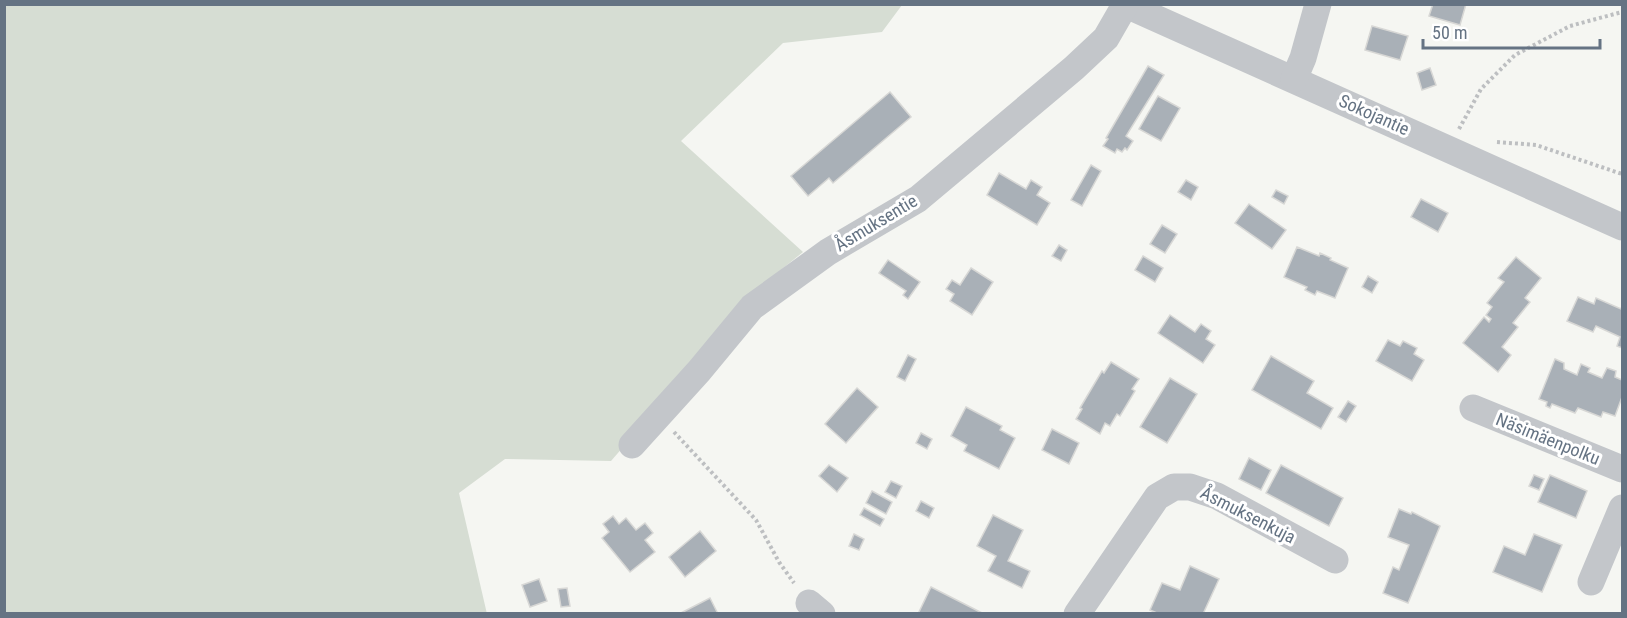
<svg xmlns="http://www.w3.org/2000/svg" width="1627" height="618" viewBox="0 0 1627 618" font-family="'Roboto Condensed',sans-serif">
<rect width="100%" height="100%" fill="#f5f6f2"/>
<path fill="#d6ddd3" d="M4,5H902L882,32L783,43L681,141L803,252L766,282L611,461L505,459L459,493L487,614L5,613Z"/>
<g fill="#a9b0b7" stroke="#d7d7d5" stroke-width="1.5">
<path d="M1433,4H1466L1460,25L1429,16Z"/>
<path d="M1372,26L1408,36L1400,60L1365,50Z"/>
<path d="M1148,66L1164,75L1126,136L1133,141L1127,150L1125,148L1122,152L1117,149L1115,153L1103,146L1108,139L1106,138Z"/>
<path d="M1430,68L1436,85L1422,90L1417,73Z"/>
<path d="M890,92L911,117L833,183L829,178L808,196L791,176Z"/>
<path d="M1158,96L1180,108L1161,141L1139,129Z"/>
<path d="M1091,165L1101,171L1082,206L1071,200Z"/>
<path d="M999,173L1026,189L1031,180L1042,187L1037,195L1050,203L1037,225L987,195Z"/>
<path d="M1186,180L1198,187L1191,200L1178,192Z"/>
<path d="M1276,190L1288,196L1284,204L1272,197Z"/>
<path d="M1421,199L1448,213L1438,232L1411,217Z"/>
<path d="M1249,204L1286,230L1272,249L1235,223Z"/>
<path d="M1162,225L1177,234L1165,253L1150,244Z"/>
<path d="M1059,245L1067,250L1061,261L1052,256Z"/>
<path d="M1297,247L1319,256L1320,253L1331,258L1330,260L1348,268L1335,298L1317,291L1315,295L1305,290L1307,287L1284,277Z"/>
<path d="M1143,256L1163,268L1155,282L1135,270Z"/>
<path d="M1516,257L1541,278L1525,298L1530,302L1513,323L1518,327L1502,347L1511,355L1498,372L1463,343L1484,317L1489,322L1491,319L1486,315L1492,307L1487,303L1504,282L1498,278Z"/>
<path d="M888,260L920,282L908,299L903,295L906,291L879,273Z"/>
<path d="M971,268L993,282L972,315L950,301L954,294L946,289L952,280L960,285Z"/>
<path d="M1368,276L1378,282L1372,293L1362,287Z"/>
<path d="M1578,297L1594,304L1596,298L1621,309L1622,306V348L1617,346L1620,337L1596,326L1593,332L1567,321Z"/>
<path d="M1170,315L1195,332L1201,324L1211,331L1206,339L1215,345L1203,363L1158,333Z"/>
<path d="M1388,340L1400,346L1403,341L1417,348L1414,354L1424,360L1412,381L1376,361Z"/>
<path d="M908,355L916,359L905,381L897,377Z"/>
<path d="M1271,356L1314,381L1307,393L1333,408L1321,429L1252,390Z"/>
<path d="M1555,359L1564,363V369L1577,375L1581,364L1590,368L1588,372L1602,378L1607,368L1616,371L1615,377L1622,380V397L1615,416L1603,412L1601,417L1578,408L1575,413L1552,404L1550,408L1546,406L1547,402L1539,399Z"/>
<path d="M1111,362L1139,379L1132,389L1135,391L1120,416L1117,414L1110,426L1105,423L1100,434L1076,419L1082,409L1080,408L1102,371L1104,373Z"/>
<path d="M1170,378L1197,394L1167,443L1140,427Z"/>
<path d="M857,388L878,407L846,443L825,424Z"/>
<path d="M1348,401L1356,406L1346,422L1338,417Z"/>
<path d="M966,407L1002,426L1000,430L1015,438L999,469L964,451L967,445L951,436Z"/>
<path d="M1052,429L1079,443L1069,464L1042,450Z"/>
<path d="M921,433L932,439L927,449L916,443Z"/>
<path d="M1249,458L1271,470L1261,490L1239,479Z"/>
<path d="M829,465L848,478L837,492L819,476Z"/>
<path d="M1281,465L1343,498L1329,526L1266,493Z"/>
<path d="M1534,475L1544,479L1539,490L1529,486Z"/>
<path d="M1550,475L1587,491L1576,518L1538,502Z"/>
<path d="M891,481L902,486L896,498L885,492Z"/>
<path d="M872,491L892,502L886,514L866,503Z"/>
<path d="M921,501L934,508L929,518L916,511Z"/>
<path d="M864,508L884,519L880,526L860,515Z"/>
<path d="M1399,509L1411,514L1412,512L1440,526L1408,603L1383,593L1393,567L1399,570L1409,545L1388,537Z"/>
<path d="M993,515L1023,530L1008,561L1030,571L1022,588L988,571L996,556L977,546Z"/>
<path d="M613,516L619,524L626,518L636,530L645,523L653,533L645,540L655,552L630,572L602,538L609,532L603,524Z"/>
<path d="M700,531L716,551L685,577L669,557Z"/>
<path d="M854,534L864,539L859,550L849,546Z"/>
<path d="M1534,534L1562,545L1542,592L1493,572L1504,546L1525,555Z"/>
<path d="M1190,566L1219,579L1203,614H1159L1150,610L1162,583L1180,590Z"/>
<path d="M539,579L547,601L530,607L522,585Z"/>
<path d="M931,587L984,614H918Z"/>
<path d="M567,588L570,606L561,607L558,589Z"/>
<path d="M710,598L718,614H679Z"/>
</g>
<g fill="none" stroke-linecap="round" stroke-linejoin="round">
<g stroke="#bdbfc1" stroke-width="4" stroke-dasharray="3 3" stroke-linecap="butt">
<path d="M1459,129L1481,89L1515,55L1570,26L1622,12"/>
<path d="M1497,142L1536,145L1622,174"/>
<path d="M674,432L756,520L779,562L794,583"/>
</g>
<g stroke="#c3c6ca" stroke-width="27">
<path d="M1124,4L1622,227"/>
<path d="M1294,79L1303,58L1318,4"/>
<path d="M1473,408L1622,469"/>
<path d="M632,445L699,371L752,307L828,252L918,199L1074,68L1106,38L1125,5"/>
<path d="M1591,582L1622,508"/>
<path d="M809,603L822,614"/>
<path d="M1077,614L1157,497L1174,487H1190L1217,496L1335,560"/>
</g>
</g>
<g text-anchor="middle" stroke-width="6" stroke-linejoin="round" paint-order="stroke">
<g font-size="18" fill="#657383" stroke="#fff">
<text transform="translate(1374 115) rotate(24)" y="6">Sokojantie</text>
<text transform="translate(876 223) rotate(-31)" y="6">Åsmuksentie</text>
<text transform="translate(1548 439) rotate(22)" y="6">Näsimäenpolku</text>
<text transform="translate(1248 515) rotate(27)" y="6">Åsmuksenkuja</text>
</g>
</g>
<rect width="1627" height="618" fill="none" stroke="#657383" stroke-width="12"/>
<path d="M1423 39v9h177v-9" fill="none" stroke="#657383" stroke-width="3"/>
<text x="1432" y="39" font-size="18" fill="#657383" stroke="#ffffff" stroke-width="4.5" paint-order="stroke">50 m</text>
</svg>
